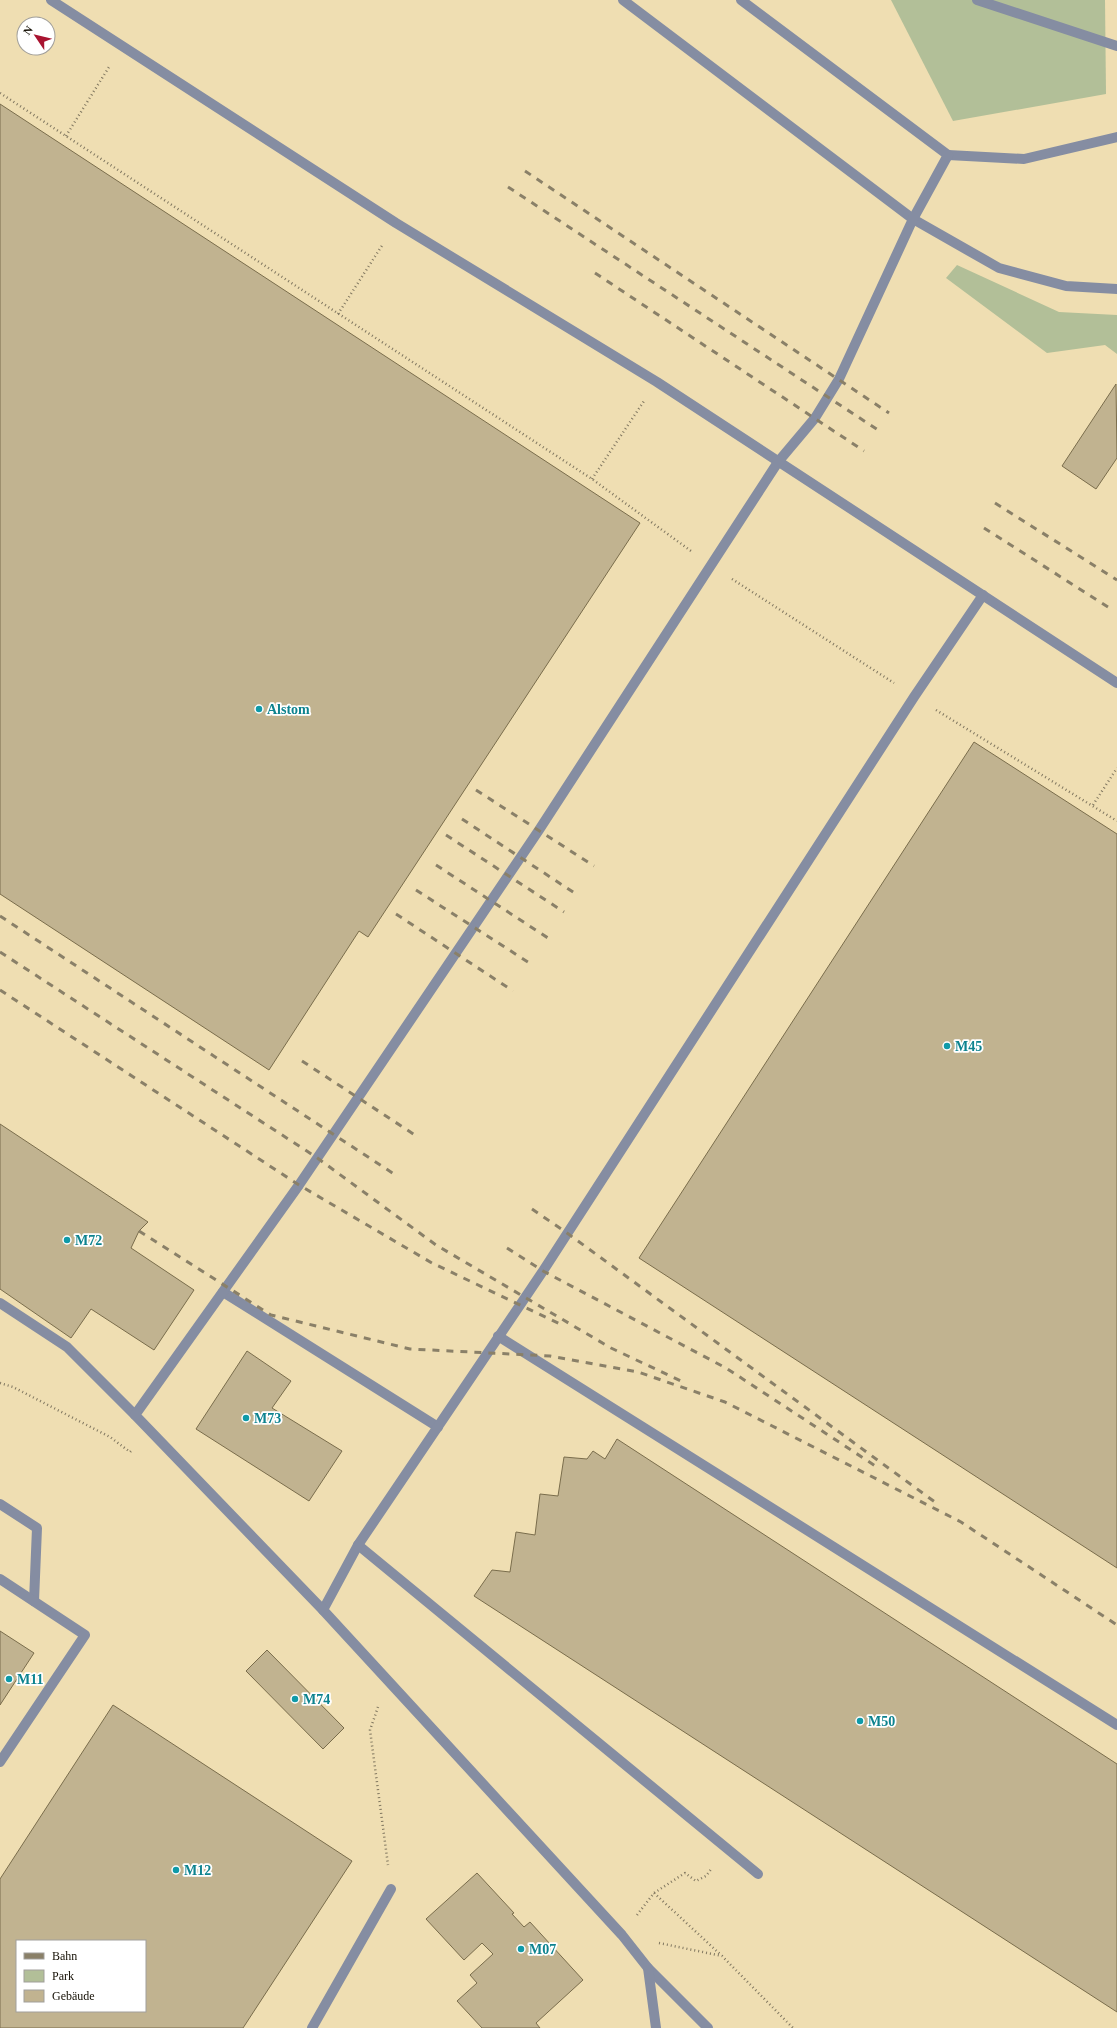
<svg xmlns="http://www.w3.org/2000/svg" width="1117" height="2028" viewBox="0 0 1117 2028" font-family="'Times New Roman',serif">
<rect width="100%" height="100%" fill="#f5e7c3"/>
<path fill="#efdeb2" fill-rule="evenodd" d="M0,0H1117V2028H0ZM24,24H48V48H24ZM17,1941H145V2011H17Z"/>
<g fill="#b2bf98">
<path d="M891,0H1105L1106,94L953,121Z"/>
<path d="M957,265L1059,312L1117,315V354L1105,345L1047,353L946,278Z"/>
</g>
<g fill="#c1b390" stroke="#7a6d4c" fill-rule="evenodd">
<path d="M0,104L640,523L368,937L359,931L269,1070L0,894Z"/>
<path d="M1116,384L1117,458L1096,489L1062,466Z"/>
<path d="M974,742L1117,834V1568L639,1258Z"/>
<path d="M0,1124L148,1222L139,1231L131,1248L194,1290L154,1350L91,1309L71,1338L0,1289Z"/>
<path d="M247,1351L291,1381L272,1408L342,1451L309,1501L196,1429Z"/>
<path d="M617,1439L1117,1764V2012L474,1596L492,1570L510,1572L516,1532L535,1535L540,1494L558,1496L564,1457L587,1459L593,1451L605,1459Z"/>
<path d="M0,1631L34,1653L0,1705Z"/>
<path d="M267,1650L344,1728L323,1749L246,1671Z"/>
<path d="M113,1705L352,1861L243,2028H0V1879ZM17,1941H145V2011H17Z"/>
<path d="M477,1873L514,1913L512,1914L524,1927L530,1922L583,1980L536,2023L540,2028H482L457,2001L477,1983L470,1975L493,1954L482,1943L464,1960L426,1919Z"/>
</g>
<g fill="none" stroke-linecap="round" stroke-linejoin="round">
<g stroke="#807760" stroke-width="2.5" stroke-dasharray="1 3" stroke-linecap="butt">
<path d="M0,93L592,479L691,551"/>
<path d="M66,136L109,67"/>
<path d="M338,314L383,244"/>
<path d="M592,479L644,401"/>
<path d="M732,579L894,683"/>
<path d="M936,710L1117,821"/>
<path d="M1093,805L1117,768"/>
<path d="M0,1383L13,1387L110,1437L130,1452L133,1449"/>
<path d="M378,1707L370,1730L388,1865"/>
<path d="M654,1893L721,1955"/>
<path d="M637,1915L654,1893L685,1873L696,1881L706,1876L712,1868"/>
<path d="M659,1943L722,1956L793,2028"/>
</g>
<g stroke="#858da2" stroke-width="10">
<path d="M51,0L396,223L657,382L1117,683"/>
<path d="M623,0L913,219L999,268L1066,286L1117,289"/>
<path d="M977,0L1117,46"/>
<path d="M948,155L1024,159L1117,137"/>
<path d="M223,1292L438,1427"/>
<path d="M0,1303L67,1347L135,1415"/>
<path d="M498,1336L1117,1725"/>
<path d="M0,1504L37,1528L34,1601"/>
<path d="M358,1545L758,1874"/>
<path d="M0,1579L85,1635L0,1762"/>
<path d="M323,1610L358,1545L543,1271L914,697L983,595"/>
<path d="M648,1968L708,2028"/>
<path d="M312,2028L391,1889"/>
<path d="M656,2028L648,1968L622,1935L323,1610L135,1415L299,1185L539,830L778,462L815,418L839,379L913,219L948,155L741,0"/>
</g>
<g stroke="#8a8068" stroke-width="3" stroke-dasharray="7 7" stroke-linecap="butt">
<path d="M525,171L889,413"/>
<path d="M508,187L878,430"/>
<path d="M595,273L864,451"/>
<path d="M995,503L1117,580"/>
<path d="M984,528L1108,607"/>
<path d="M476,790L594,866"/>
<path d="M462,819L576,894"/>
<path d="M446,835L564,912"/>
<path d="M436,865L548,938"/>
<path d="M416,890L531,964"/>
<path d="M396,914L513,991"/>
<path d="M0,916L394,1174"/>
<path d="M0,952L316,1157L436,1245L611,1348L685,1383"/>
<path d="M0,990L299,1185L432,1263L560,1324"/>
<path d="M302,1061L418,1137"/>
<path d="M532,1209L567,1233L939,1505"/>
<path d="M139,1231L271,1315L410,1349L550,1356L638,1372L725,1402L961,1522L1117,1625"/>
<path d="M507,1248L543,1271L726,1368L877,1467"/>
</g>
</g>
<g fill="#0f9aa8" stroke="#fff" stroke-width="1.5">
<circle cx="259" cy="709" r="4"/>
<circle cx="947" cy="1046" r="4"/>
<circle cx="67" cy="1240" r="4"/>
<circle cx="246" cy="1418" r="4"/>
<circle cx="9" cy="1679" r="4"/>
<circle cx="295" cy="1699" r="4"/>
<circle cx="860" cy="1721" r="4"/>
<circle cx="176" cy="1870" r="4"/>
<circle cx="521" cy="1949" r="4"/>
</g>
<g text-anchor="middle" stroke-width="3.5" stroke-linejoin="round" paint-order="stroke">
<g font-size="14" font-weight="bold" fill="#0d838f" stroke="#fff" text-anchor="start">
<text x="267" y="714">Alstom</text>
<text x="955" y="1051">M45</text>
<text x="75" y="1245">M72</text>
<text x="254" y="1423">M73</text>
<text x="17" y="1684">M11</text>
<text x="303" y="1704">M74</text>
<text x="868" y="1726">M50</text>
<text x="184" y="1875">M12</text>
<text x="529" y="1954">M07</text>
</g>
</g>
<rect x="16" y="1940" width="130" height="72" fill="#ffffff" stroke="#a19f9b"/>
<rect x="24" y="1953" width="20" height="6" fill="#8a8068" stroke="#a19f9b"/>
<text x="52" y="1960" font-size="12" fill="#140f04">Bahn</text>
<rect x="24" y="1970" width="20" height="12" fill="#b2bf98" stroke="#a19f9b"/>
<text x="52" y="1980" font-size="12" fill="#140f04">Park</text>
<rect x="24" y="1990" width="20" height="12" fill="#c1b390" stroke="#a19f9b"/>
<text x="52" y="2000" font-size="12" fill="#140f04">Gebäude</text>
<g transform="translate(36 36) rotate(305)"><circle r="19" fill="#ffffff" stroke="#a19f9b"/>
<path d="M0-3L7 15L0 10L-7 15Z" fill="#a91330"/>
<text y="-6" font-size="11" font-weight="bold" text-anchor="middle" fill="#140f04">N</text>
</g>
</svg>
